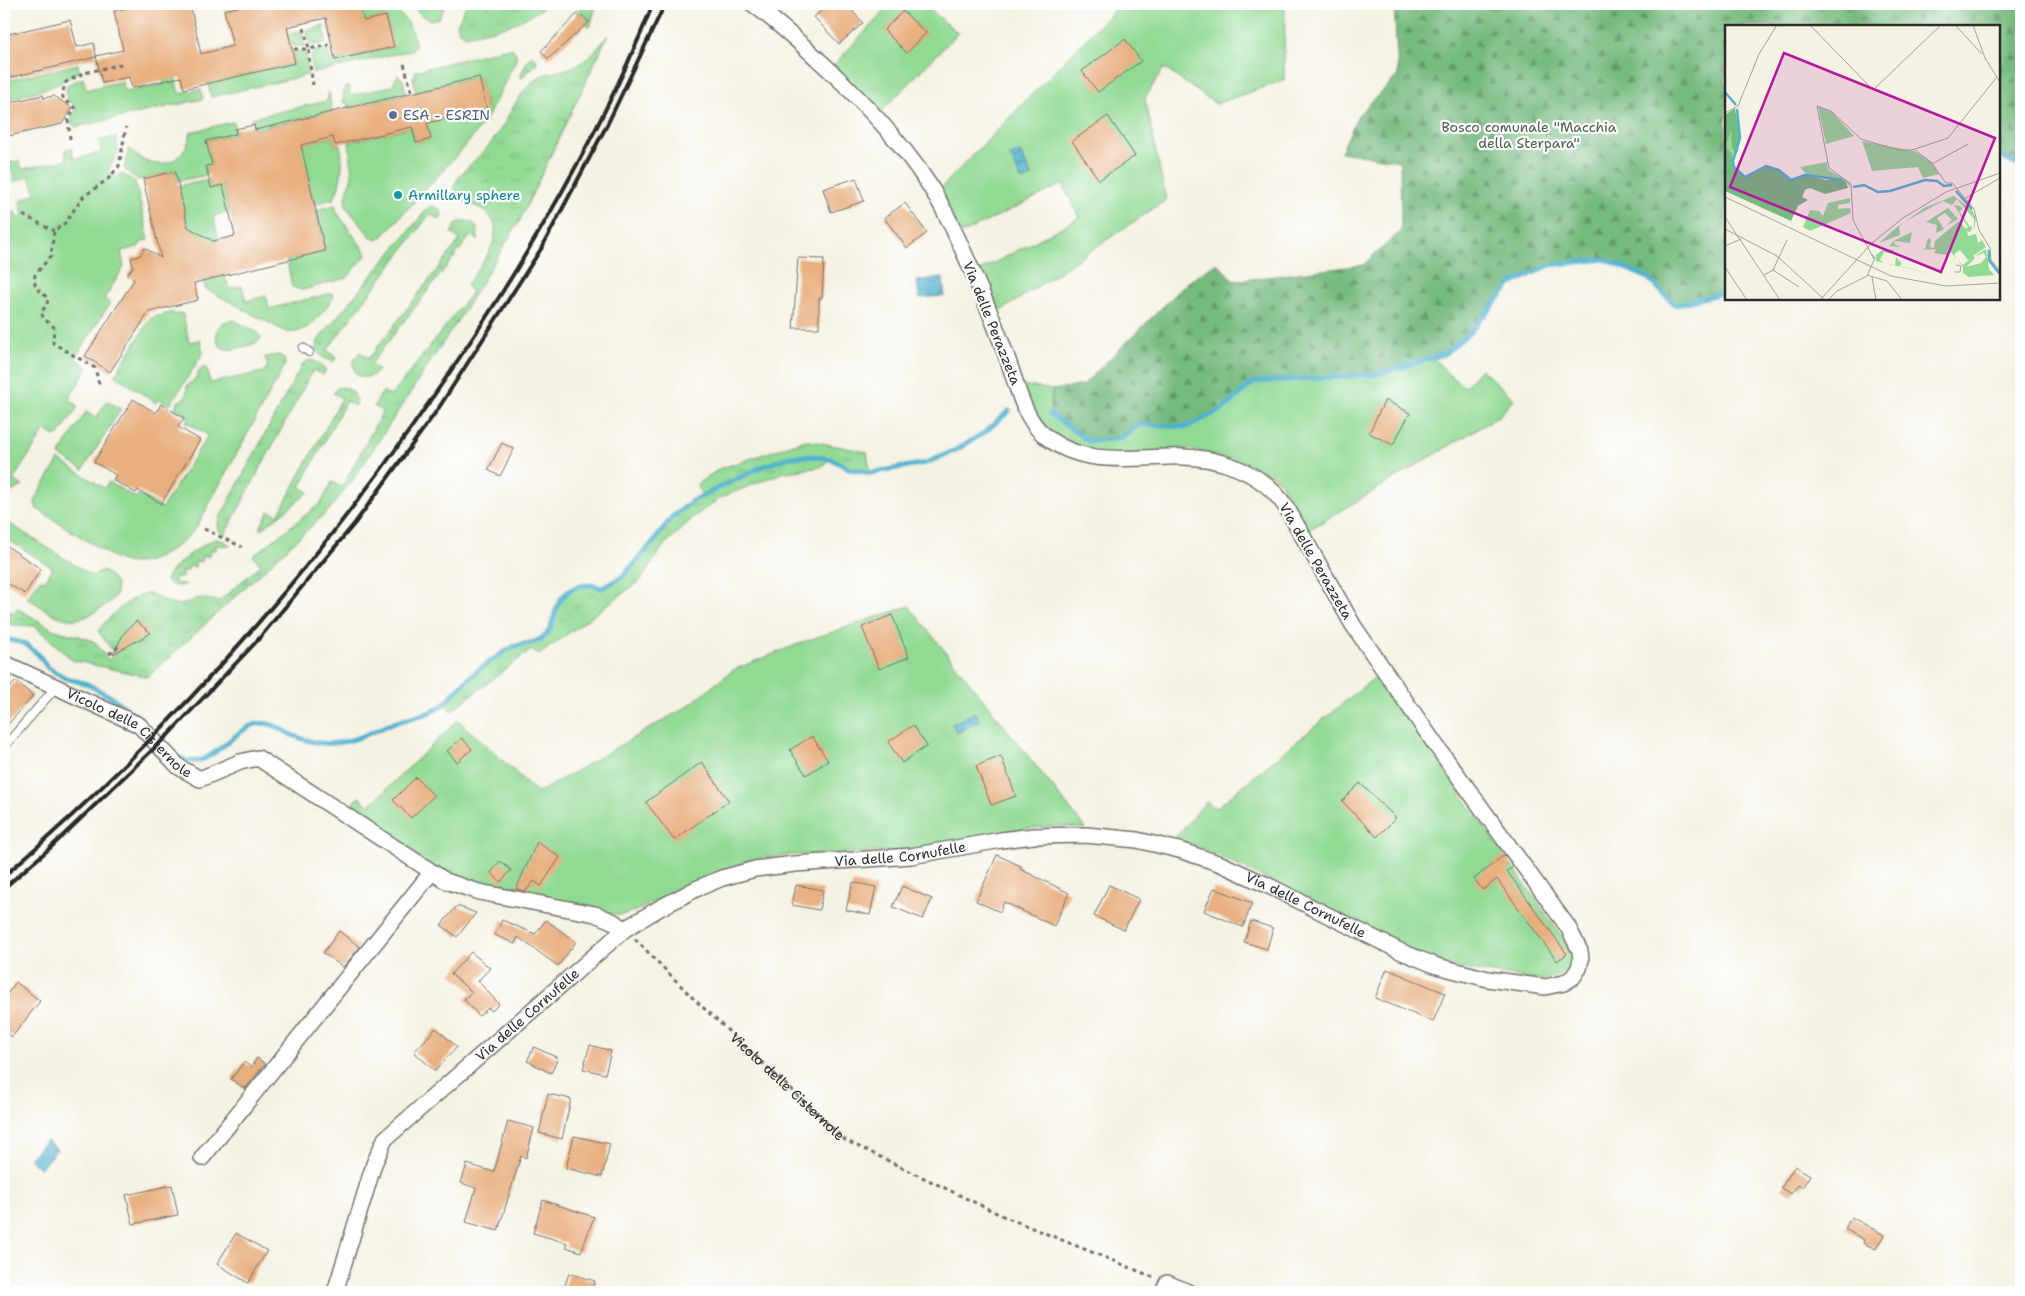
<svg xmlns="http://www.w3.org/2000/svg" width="2025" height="1296" viewBox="0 0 2025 1296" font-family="'Shantell Sans',sans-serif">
<defs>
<pattern id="grass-tufts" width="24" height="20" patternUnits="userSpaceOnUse" patternTransform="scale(1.25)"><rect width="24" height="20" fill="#92da94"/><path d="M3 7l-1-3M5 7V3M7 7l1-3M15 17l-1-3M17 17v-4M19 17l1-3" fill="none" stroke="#7ebb80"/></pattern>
<pattern id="forest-firs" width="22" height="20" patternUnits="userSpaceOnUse" patternTransform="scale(1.25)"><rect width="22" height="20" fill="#75ba7e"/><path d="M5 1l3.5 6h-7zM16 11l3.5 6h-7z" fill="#609767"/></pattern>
<pattern id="water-waves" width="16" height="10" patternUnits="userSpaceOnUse" patternTransform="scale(1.25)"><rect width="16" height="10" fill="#50b1cf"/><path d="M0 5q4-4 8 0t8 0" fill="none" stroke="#4390a8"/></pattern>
</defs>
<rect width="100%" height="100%" fill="#fff"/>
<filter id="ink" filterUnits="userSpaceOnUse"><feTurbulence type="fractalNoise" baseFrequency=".02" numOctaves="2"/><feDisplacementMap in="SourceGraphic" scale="10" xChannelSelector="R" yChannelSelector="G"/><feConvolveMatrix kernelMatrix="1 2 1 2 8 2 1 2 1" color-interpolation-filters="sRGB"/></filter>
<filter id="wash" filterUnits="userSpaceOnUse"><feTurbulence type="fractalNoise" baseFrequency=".0096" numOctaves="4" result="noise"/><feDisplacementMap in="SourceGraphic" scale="20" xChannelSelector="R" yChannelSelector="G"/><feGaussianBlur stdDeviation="1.12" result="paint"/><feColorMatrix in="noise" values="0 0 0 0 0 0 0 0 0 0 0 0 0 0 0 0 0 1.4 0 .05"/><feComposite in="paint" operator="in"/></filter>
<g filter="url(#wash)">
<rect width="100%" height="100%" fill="#f5f2e3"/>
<g fill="url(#grass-tufts)" stroke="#5e8260">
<path d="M410,4H446L439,18L430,20L421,15Z"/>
<path d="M467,4H549C517,25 502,29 465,36L459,31L457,24Z"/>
<path d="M584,4H594L595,10L590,27L587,25L589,23L580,13L576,14Z"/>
<path d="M324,26L326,43L312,45L309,43L307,30Z"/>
<path d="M302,31L305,46H292L289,34Z"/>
<path d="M608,35L520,220L469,303L374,448L352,481L328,511L148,677L72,660L35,626L4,624V612H14L17,608L54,630L86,638L95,642L108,660L115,654L98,631C106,619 136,590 151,594C156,595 160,599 165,601C176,607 187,605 197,598L219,601L261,565L253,556L321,503L332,482L342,487L383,411L374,406L383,391L391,396L472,292L466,286C479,266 515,229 481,209C466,201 458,205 454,185C463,168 480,158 492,142C507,123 516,94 536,79C544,73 554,73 564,70C585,64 596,51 608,35Z"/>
<path d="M533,56L536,59L537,63L521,79L520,77L528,59Z"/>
<path d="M432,206C439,207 441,210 442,217L439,220L430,214L327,350L336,358L333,362C321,357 312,352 319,339L428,208Z"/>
<path d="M465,221L472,222L477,228L478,241L471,235L371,364L378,370C373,378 366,379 357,375C351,366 352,360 360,352L369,358L460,240L451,233L457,223Z"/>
<path d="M309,360L315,361L326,370L323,375L313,370L224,536C218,531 216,526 220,518L302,365Z"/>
<path d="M344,387L353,392L357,402L355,406L346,401L300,487L309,492L261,530L260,528L269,511L278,515L342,398L333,393L337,388Z"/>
<path d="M806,440L867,452L870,473L850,469L831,459L820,467L782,473L722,497L695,516L664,545L641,580L539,655L531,650L451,711L445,704C463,682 487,660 512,648C521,643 533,644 541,639C559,628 548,595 580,586C588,584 595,585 602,588C609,584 617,581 622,576C651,551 666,514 702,496L697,484L719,469Z"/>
<path d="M216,539L225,541L231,546L216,545V550H210L209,556H202V562L196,561L195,567L189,566L188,571H182V578L175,577L174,583L186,584C179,588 172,587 166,581C167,569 204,542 216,539Z"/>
</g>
<path fill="url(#forest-firs)" stroke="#507254" d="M1394,4H2021V167L1999,156V26H1726V292L1675,305L1648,278L1605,259L1550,265L1511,284L1471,331L1444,354L1379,374L1254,382L1222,410L1186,427L1138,424L1122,438L1088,441L1050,414L1052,390L1083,385L1187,283L1217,263L1234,281L1363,265L1401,231L1400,161L1341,152L1358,115L1398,75Z"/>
<g fill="#92da94" stroke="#5e8260" fill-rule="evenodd">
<path d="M367,4H390L408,22L416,45L412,50L313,73L311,59L313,52L327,49L331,62L393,47L386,16L357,23Z"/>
<path d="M891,4H924L958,33L879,114L833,66ZM903,11L926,33L907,52L884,30Z"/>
<path d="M1120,4H1285L1284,80L1216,104L1164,68L1145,98L1166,200L995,315L977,272L1079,218L1063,184L961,234L940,189Z"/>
<path d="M509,48L513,49L516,54V60L487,118L467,144L381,238L377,240L372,238L347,208L345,201L352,175L349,142L412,127L416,143L430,139L427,123L487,109L479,77L416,92L413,76H416L415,71Z"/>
<path d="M304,51L306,53L308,75L211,97L208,83L295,63L293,52Z"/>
<path d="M171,59L179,94L201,89L203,99L76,127L72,124V115L77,107L67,100L66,91L68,84L83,78L86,90L122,81L125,92L164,84L160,62Z"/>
<path d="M78,64L79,72C69,76 62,83 51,87C37,92 23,94 10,100L5,81Z"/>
<path d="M398,75L403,80L406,94L348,108L347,101L343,103L344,88L350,86L349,96L392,86Z"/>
<path d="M329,92L332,111L255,130L252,118L327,101Z"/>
<path d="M233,122L236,134L206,141L212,165L206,167L207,175L177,181L175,171L138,180L124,169L129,148C152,175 184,167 191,132Z"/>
<path d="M116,137L118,152L108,171L116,178L121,173L135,182L149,240L143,241L138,247L121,251L124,267L104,299L110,303L75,358L88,367L69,399L76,404L77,408L59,435L55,436L45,430L13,480L23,486L11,492L4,489V212L8,210L10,213L15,212L17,218L23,216L20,201L36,193L29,176L14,182L12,179L14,177L8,163L19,161L22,169L67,160L65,150L71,148L74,159L101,153L99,141Z"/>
<path d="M333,137L335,145L340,144C344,164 342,180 334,199L314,204L305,164L283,149Z"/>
<path d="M209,180L211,188L223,185L229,212L213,216L219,240L195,245L201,234L188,227L178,186Z"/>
<path d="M335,205L338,214L367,254L347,278L302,290L292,287L287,260L325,251L316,210Z"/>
<path d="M225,276L229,289L242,286L246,301L266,296L269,309L332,293L334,297C320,314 310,335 286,332L206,289L203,281Z"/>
<path d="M173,312L174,315L181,313L183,315L189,342L200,340L203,353L170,405L159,399L156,403L115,375L151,318Z"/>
<path d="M234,320L258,333L261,339C256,344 250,345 243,347C237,348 229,351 223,348C214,343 215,329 222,323C226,321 230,321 234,320Z"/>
<path d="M279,355L284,358L285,365L196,528C180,546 152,568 126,562C113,559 101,549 89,542C72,531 54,520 37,509L35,504L36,497L59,460L104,488L109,482L136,498L139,494L162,508L208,435L186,422L189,417L175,408L177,403L186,396L187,386L197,377L200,369L203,367L207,369L210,383L263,372L268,366L265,357Z"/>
<path d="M1433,357L1448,374L1465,387L1481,369L1514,399L1499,416L1307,531L1281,483L1272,475L1245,463L1188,449L1102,456L1057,438L1038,423L1022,385L1052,390L1050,414L1088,441L1122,438L1138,424L1186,427L1222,410L1254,382L1379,374Z"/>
<path d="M107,401L121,409L83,470L59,455L86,412L96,418Z"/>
<path d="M4,520L92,576L102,570C113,577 118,582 116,595C111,602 105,606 98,610C69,630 54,614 27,598L40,579L45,581L53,568L4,537Z"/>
<path d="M909,606L1086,829L1059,826L1011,830L953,845L914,851L792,855L761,858L680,888L638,910L621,915L595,913L457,883L346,811L359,797L369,806L458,720L538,793L688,706L733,670L806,641Z"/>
<path d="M1375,677L1394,699L1570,948L1574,962C1566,975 1555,977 1541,980L1429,964L1308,899L1195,845L1173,840L1206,802L1216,808Z"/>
</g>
<g fill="url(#water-waves)" stroke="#3e6e7d">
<path d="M1020,152L1032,177L1022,181L1010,156Z"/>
<path d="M943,278L945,296L919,298L917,280Z"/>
<path d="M975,712L980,721L957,733L952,724Z"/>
<path d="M46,1140L57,1149L40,1169L29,1159Z"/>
</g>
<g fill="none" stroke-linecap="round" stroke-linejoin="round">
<g stroke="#50b1cf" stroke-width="5">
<path d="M1999,156L2021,167"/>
<path d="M1050,414L1088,441L1122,438L1138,424L1186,427L1222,410L1254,382L1379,374L1444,354L1471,331L1511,284L1550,265L1605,259L1648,278L1675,305L1726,292"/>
<path d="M4,639L24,643L38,654L48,668L66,678L87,684L113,698L140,719"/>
<path d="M175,754C206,780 230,729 257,724C270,721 281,729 292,735C306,741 321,745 336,743C357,741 375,730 394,723C410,717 429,716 443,705C448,701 451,696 456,691C465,681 476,671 487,664C495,658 504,651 513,647C522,643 534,644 542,638C559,628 548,595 580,586C588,584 595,585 602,588L622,577L655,540L671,518L692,501L761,467L790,457L811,456L831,459L850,469L870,473L926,463L958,449L985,432L1009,411"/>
</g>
</g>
<g id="blocks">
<g fill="#e8af7f">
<path d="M146,4H190L201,54L233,46L224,10L252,4H359L364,21L386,16L394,47L335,60L326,18L287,27L295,63L184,89L181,77L132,88L129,77L102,83L96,56V57L4,79V35L70,20L77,47L94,43L96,56L123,50L114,11Z"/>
<path d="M830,4H846L863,23L839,44L814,17Z"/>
<path d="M903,11L926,33L907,53L884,30Z"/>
<path d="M579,12L589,22L548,59L541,51Z"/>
<path d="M1125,39L1141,61L1098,92L1082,71Z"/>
<path d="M479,77L487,110L427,123L431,139L416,143L412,127L335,145L333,137L301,145L325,251L194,283L198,300L149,312L110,372L85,356L134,280L127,275L133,267L131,258L139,256L145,248L161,258L143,179L175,171L188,227L213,241L235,236L223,185L211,188L206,166L212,165L206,141L236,134L235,129L254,125L255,130Z"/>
<path d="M43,95L44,98L54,96L72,108L62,124L4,137V104Z"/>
<path d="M1108,116L1135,156L1099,180L1072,141Z"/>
<path d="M856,178L864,201L831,212L823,189Z"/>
<path d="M905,203L927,233L907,248L884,218Z"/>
<path d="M798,258L824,259L822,298H819V328H793Z"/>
<path d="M133,399L156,413L161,404L184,418L178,427L200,440L161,504L138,490L136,493L113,480L116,475L94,462Z"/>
<path d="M1385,400L1410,413L1393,445L1369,433Z"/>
<path d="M502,443L514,449L500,476L488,470Z"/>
<path d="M4,544L41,569L25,594L4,581Z"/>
<path d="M892,615L909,657L879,669L862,627Z"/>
<path d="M136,621L151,633L113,654L124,633Z"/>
<path d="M16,681L33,696L4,729V694Z"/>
<path d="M913,725L927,746L902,763L888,742Z"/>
<path d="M812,736L828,761L806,775L790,750Z"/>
<path d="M462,738L472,749L457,762L447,751Z"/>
<path d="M1001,756L1016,796L991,805L976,766Z"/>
<path d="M702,762L729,801L674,840L646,802Z"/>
<path d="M416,777L434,796L411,818L393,800Z"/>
<path d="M1360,783L1396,818L1377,837L1342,801Z"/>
<path d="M537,842L560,857L541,886L534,881L526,891L516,889Z"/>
<path d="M997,855L1021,866L1020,869L1069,893L1054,926L1004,902L1000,912L976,901Z"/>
<path d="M1504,855L1513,867L1507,871L1567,954L1557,961L1497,879L1483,890L1474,879Z"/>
<path d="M500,861L511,870L501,882L491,873Z"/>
<path d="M853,882L876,887L870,915L846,910Z"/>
<path d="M796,885L823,890L819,910L792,905Z"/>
<path d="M1109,885L1139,899L1124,930L1094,916Z"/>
<path d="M902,886L932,899L923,919L893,907Z"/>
<path d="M1214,888L1252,903L1243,927L1204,911Z"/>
<path d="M457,906L476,913L457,937L441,925Z"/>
<path d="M502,920L535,934L546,920L576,942L558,966L518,937L515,944L495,935Z"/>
<path d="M1251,921L1273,928L1267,949L1244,942Z"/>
<path d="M339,931L360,947L343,967L323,953Z"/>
<path d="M471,952L490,968L478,981L499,1004L492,1011L488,1008L479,1016L464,999L472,992L451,974Z"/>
<path d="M1387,969L1445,993L1433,1022L1375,998Z"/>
<path d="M16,982L40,1001L12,1037L4,1031V998Z"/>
<path d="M436,1028L457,1047L435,1071L414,1052Z"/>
<path d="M590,1045L611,1051L605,1074L583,1069Z"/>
<path d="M534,1047L558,1058L551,1073L527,1061Z"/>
<path d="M257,1058L265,1064L245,1089L231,1079L244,1062L251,1067Z"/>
<path d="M548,1094L571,1099L562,1139L539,1133Z"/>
<path d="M508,1121L534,1128L526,1158L521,1156L498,1231L466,1222L476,1188L461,1183L467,1164L494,1172Z"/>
<path d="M574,1136L610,1144L602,1177L566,1168Z"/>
<path d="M1795,1166L1810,1175L1802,1188L1798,1185L1791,1194L1781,1188Z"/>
<path d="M172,1185L178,1215L133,1224L126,1195Z"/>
<path d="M543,1200L594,1217L581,1252L566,1247L567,1243L533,1233Z"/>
<path d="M1851,1217L1884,1235L1876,1249L1863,1243L1864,1240L1845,1229Z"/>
<path d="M236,1233L267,1251L248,1283L217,1264Z"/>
<path d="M569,1273L595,1281L591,1292H563Z"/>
</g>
</g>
</g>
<g filter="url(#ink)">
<use href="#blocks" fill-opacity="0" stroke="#72716b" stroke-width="1"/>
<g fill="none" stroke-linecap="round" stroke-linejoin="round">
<defs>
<g id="service">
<path d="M303,348L309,352"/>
<path d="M4,747L56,687"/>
</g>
<g id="minor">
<path id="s2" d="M4,663L139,725L179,767L200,779L240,762L258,758L446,881L479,892L595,914L612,921L625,929"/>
<path d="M202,1158L431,873"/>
<path id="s3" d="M335,1292L374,1164L385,1139L625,929L658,909L696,889L722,878L755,869L795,864L911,856L1001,840L1034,836L1086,835L1137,840L1179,850L1221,864L1269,886L1402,952L1437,966L1488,979L1545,987L1564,983L1573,977L1579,968L1581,959L1580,951L1568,927L1435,744L1353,625L1288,510C1263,470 1215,455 1169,457C1127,458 1078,466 1043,434C1022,416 1016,380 1006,355C990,310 970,265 950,222C924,168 885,125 843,83C814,55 785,28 753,4"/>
<path d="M1163,1292L1167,1283L1188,1292"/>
</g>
</defs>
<use href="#service" stroke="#72716b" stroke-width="10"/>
<use href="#minor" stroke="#72716b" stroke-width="18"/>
<g stroke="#72716b" stroke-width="3" stroke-dasharray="4 4" stroke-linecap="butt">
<path d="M304,28L309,49L329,45"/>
<path d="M294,49H309V58L313,85"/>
<path d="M404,64L412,93"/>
<path d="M70,139L68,120L75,108L64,100L62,94L66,82L84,73L122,64"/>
<path d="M23,215L54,231"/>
<path d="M99,384L95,368L53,343L54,327L44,319L41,312L47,305L48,298L37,289L34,281L35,275L51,256L54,231L65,223L83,197L108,179L119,166L126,127"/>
<path d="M204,529L242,547"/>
<path d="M109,654L119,646"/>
<path id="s1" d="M635,939L693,998L845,1140L1005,1217L1153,1277"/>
</g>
<use href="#service" stroke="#fff" stroke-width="8"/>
<use href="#minor" stroke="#fff" stroke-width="15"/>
<g stroke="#2b2b2b" stroke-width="4">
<path d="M4,876C190,716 342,538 476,333C544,229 607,119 653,4"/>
<path d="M4,888L49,849L169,734L257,641L355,523L438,409L541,249L608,123L665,4"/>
</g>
</g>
</g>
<circle fill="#5c6f8a" stroke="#fff" stroke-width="2" cx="393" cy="115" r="5"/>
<circle fill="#0f9aa8" stroke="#fff" stroke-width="2" cx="398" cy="195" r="5"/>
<g text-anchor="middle" stroke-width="4.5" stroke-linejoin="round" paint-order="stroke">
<g font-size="14" fill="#4e5e75" stroke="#fff" text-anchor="start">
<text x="403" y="120">ESA - ESRIN</text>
</g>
<g font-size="14" fill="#4a604a" stroke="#fff">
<text x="1529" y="132">Bosco comunale "Macchia<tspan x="1529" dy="16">della Sterpara"</tspan></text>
</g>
<g font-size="14" fill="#0d838f" stroke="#fff" text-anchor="start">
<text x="408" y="200">Armillary sphere</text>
</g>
<g font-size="14" fill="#2b2b2b" stroke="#fff">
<text transform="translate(992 323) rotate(68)" y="5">Via delle Perazzeta</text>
<text transform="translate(1316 561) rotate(60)" y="5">Via delle Perazzeta</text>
<text dy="5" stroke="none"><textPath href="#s2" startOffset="145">Vicolo delle Cisternole</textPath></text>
<text dy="5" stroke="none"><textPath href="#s3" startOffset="770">Via delle Cornufelle</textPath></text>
<text dy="5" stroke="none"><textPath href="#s3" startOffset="1190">Via delle Cornufelle</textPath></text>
<text dy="5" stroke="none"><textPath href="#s3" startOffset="350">Via delle Cornufelle</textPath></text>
<text dy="5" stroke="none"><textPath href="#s1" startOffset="212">Vicolo delle Cisternole</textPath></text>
</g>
</g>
<g transform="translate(1725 25)">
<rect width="275" height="275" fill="#f5f2e3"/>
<path d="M5,105L11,129L8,136L0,121ZM229,171L247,185L251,193L249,205V194L232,174L227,180L218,176L179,197L174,202L175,210L154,218L171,203L199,183ZM159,224L169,225L166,229L159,227L155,235L159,238L170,240L171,232L177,239L174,241L214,251L151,236V230Z" fill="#92da94"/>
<path d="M10,83L15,113L13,126L11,129L7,122L6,106L0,121L7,129L9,142L20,152L41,141L54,145L65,155L80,150L101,155L110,153L121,156L123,163L100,169L85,163L80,165L77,172L83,175L73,181L66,196L0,166V90Z" fill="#75ba7e"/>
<path d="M93,81L107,87L129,111L101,119ZM137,116L189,126L205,136L214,149L198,153L193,142L147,146ZM102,137L103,145L120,154L124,157L126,164L121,156L82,150L75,142ZM125,173V178L113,180V184L125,183L126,188L85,206L78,202L85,185L94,186L98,191L103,178ZM229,180L235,181L238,184L234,186L245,202L248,201L245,207L242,206L243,211L251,209L253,218L257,215L261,222L248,231L250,233L241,242L256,238L261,232L259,228L250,231L261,224L264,244L269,250L244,252L238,248V242L233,235L238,240L246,233L243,235L235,225L229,229L232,234L223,224L222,230L209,228L211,224L196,225L200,224L203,213L206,214L205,222L209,223L210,216L234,196L241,204L243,202ZM223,183L233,194L221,201L227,195L220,188L212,193L219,204L211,208L212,200L201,197ZM187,207L185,218L170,216L169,219L176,222L164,221L170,215Z" fill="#92da94"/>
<path fill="none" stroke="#50b1cf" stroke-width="2.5" d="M0,67L11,80M12,84L15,113L8,136L9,142L20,152L41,141L54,145L66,155L80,150L118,155M128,162L139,160L153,167L165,166L200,155L212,156L219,161L227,160M231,166L247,184M264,225V235L274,248"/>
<path fill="none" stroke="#a4a299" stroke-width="1" d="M85,0L148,65L216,0M230,0L257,29M248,0L260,33L275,57M0,88L13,81L34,29L52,0M190,125L206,137L221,158H227L249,184L254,205L265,223L266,235L275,246M207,139L243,119M0,172L166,251L221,261L275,258M239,174L275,153M0,192L55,275M0,204L52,231L100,275M0,221L16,214M149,234L128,195L126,159L104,143L92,81L106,86L136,114L173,125H187L223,113L272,52M0,242L22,275M48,245L74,262M230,247H235L236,241L231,240M39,250L48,245L62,215M142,250L162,256L177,275M147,252L151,275M95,275L147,218L178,193L221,167L275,148M103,275L112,266L142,251L150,233L147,229"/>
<path fill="#b5179e" fill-opacity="0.15" stroke="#b5179e" stroke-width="2.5" d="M59,28L270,113L216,247L5,162Z"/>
<rect width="275" height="275" fill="none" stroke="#2b2b2b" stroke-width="2.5"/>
</g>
<rect width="2025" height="1296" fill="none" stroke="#fff" stroke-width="20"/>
</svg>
